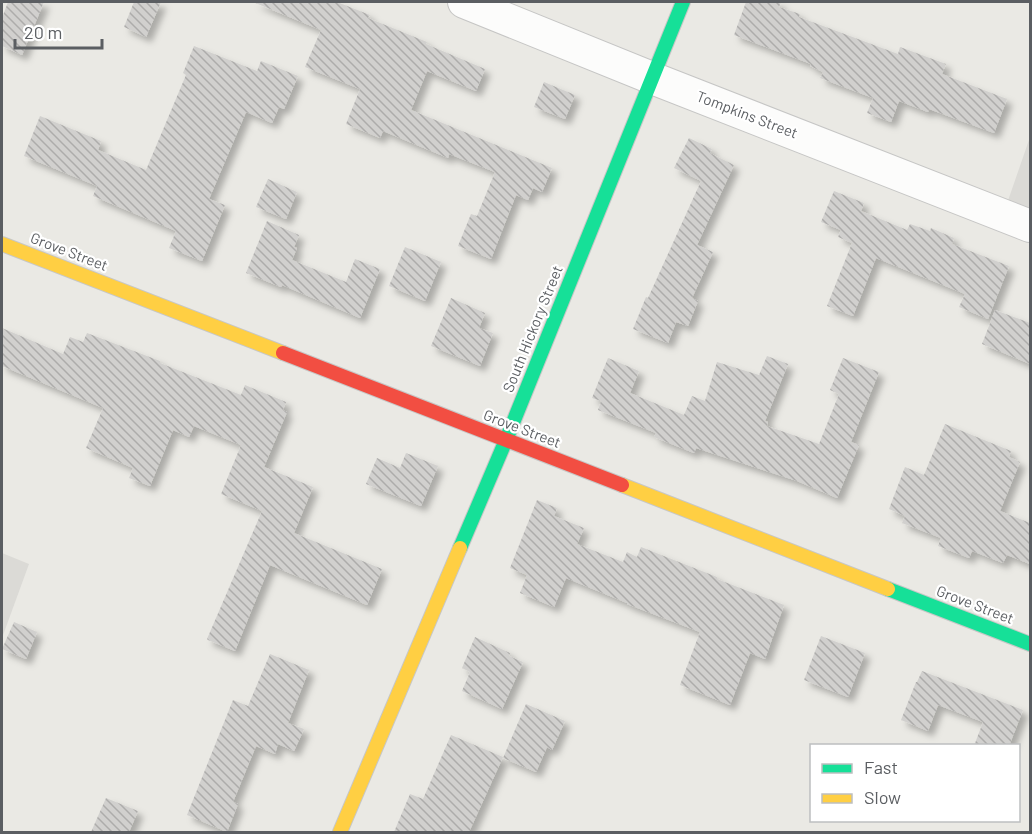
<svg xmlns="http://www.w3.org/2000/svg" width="1032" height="834" viewBox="0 0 1032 834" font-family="Barlow,sans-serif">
<defs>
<pattern id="building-back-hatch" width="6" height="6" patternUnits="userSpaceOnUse" patternTransform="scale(1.5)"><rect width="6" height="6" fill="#d1d0ce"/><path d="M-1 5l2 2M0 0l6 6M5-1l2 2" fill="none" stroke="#adacab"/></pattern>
<filter id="shadow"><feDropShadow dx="5.5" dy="5.5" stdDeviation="3" flood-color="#0004"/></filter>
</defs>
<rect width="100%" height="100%" fill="#eae9e4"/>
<g fill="#dbdad6">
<path d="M1030,137V226L1003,215Z"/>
<path d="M2,553L29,564L2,638Z"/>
</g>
<g fill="url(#building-back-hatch)" filter="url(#shadow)">
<path d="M8,2H44L22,55L2,46V18Z"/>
<path d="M134,2H161L146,37L124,27Z"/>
<path d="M253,2H337L370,15L368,18L427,42L426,44L485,69L476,91L427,71L411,110L552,168L542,192L533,188L528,200L516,195L491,259L458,246L471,214L477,216L495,172L449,154L448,158L383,131L380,138L346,124L360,89L305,67L321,30Z"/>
<path d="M746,2H781L779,7L800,14L799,17L898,54L900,47L946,64L942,74L1007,99L994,133L929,109L928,112L899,101L891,122L867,113L873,98L820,78L823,72L810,66L811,64L734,35Z"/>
<path d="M194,46L257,71L261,61L298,76L284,109L279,107L272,123L246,112L209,199L225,205L202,261L169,248L176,231L93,196L97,186L24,156L40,116L101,141L98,150L146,170L186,75L183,73Z"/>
<path d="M544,82L575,95L565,119L534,107Z"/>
<path d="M689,138L712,149L710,153L734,165L697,245L713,252L692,298L698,301L688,326L676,322L668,343L633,329L646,297L648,298L701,181L674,168Z"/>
<path d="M268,179L297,192L286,219L256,207Z"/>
<path d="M834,191L864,203L861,211L907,230L910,224L930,231L931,228L954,238L952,244L1009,266L988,319L959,307L965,294L876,258L853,316L827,306L852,243L838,237L841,230L821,222Z"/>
<path d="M267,221L299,235L294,247L297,248L292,260L346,282L355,259L380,269L360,318L282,285L281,287L246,273Z"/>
<path d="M405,247L441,262L425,301L389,286Z"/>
<path d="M451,298L485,313L479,328L493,333L480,366L431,346Z"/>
<path d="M995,310L1030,323V364L982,344Z"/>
<path d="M2,328L63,354L70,337L83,342L87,333L160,361V363L241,395L245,385L286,402L283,410L287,412L264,467L313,487L294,533L382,569L367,605L270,565L235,651L208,640L207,639L262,511L221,494L241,445L194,426L189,437L173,430L150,486L129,478L133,468L86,448L103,408L2,366Z"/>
<path d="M767,356L788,364L765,421L768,422L767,426L819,444L839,394L830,390L843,358L879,372L851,442L859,445L837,498L797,481L754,467L696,448L694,453L654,437L656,433L598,410L601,401L592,398L608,358L639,371L630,393L684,415L692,396L705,401L717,362L759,375Z"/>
<path d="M945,424L1011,451L1009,457L1020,462L1000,511L1030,523V564L1007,555L1003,563L972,551L969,558L938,546L941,538L902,523L905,516L889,509L905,467L924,475Z"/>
<path d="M406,453L438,466L421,506L366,484L377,458L400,468Z"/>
<path d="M537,500L557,508L554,516L584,528L577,544L623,562L627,552L637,557L641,547L717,577V579L784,605L765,659L750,653L730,705L680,685L700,632L627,604V603L566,578L554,607L520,593L527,575L510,568Z"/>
<path d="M14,622L37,632L26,659L2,649Z"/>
<path d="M821,636L865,653L848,697L804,680Z"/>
<path d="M475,637L510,653L509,656L523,662L502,709L462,691L470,672L462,668Z"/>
<path d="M270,654L309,670L288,723L304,729L294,751L278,744L275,754L256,746L233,802L238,804L227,832L187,815L233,700L248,706Z"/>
<path d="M922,671L1023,710L1009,746H974L983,722L938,705L928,731L901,720L916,682H917Z"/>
<path d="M526,704L565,721L552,750L547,747L536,772L503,758Z"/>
<path d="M451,735L503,757L469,832H394L410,794L423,799Z"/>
<path d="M106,798L138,811L129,832H91Z"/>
</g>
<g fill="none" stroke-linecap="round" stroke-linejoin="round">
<defs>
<path id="street" d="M464,2L652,78L1030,226"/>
<g id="fast">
<path d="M460,548L506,440L683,2"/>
<path d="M888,589L1030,644"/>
</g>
<g id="slow">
<path d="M2,244L283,353"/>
<path d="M622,485L888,589"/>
<path d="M340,832L460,548"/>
</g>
<path id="jam" d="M283,353L622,485"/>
</defs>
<use href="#street" stroke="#c6c6c5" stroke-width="34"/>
<use href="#fast" stroke="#c7c7c6" stroke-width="16"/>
<use href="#slow" stroke="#c7c7c6" stroke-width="16"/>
<use href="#jam" stroke="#c7c7c6" stroke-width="16"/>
<use href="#street" stroke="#fcfcfb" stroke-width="32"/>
<use href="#fast" stroke="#16e098" stroke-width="14"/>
<use href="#slow" stroke="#ffcf43" stroke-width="14"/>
<use href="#jam" stroke="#f24e42" stroke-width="14"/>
</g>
<g text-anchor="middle" stroke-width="4.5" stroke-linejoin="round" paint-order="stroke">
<g font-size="15" fill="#5b5e62" stroke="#fff">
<text transform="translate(747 115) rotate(21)" y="5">Tompkins Street</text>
<text transform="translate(69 252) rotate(21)" y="5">Grove Street</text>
<text transform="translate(533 329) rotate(-68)" y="5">South Hickory Street</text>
<text transform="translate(522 429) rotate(21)" y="5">Grove Street</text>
<text transform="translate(975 605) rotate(21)" y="5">Grove Street</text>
</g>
</g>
<rect width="1032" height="834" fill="none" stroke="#5b5e62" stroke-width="6"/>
<rect x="810" y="744" width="210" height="78" fill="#ffffff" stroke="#bdbfc0" stroke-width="1.5"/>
<rect x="822" y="764" width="30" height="9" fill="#16e098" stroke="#bdbfc0" stroke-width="1.5"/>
<text x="864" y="774" font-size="18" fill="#5b5e62">Fast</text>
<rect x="822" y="794" width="30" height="9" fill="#ffcf43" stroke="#bdbfc0" stroke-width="1.5"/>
<text x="864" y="804" font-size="18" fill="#5b5e62">Slow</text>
<path d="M15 39v9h87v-9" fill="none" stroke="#5b5e62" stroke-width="3"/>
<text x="24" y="39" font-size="18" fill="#5b5e62" stroke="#ffffff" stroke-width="4.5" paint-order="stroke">20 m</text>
</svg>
